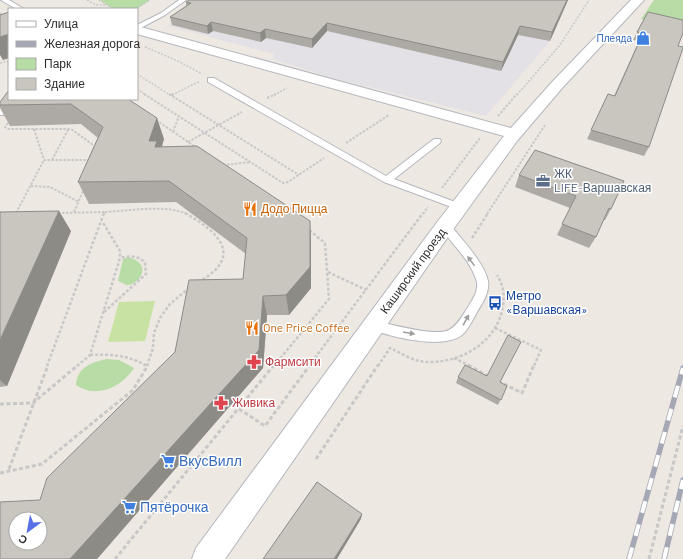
<svg xmlns="http://www.w3.org/2000/svg" width="683" height="559" viewBox="0 0 683 559" font-family="Barlow,sans-serif">
<rect width="100%" height="100%" fill="#ede8e2"/>
<path fill="#e3e1e6" d="M565,0L550,41L486,116L333,78L273,59L274,54L168,26L187,10Z"/>
<g fill="#b8dca5">
<path d="M100,0H150L137,9H113Z"/>
<path d="M654,0H683V28L641,19Z"/>
<path d="M128,257C155,264 138,286 127,285C124,284 121,282 118,281L123,259Z"/>
<path d="M107,359L119,360L134,368C121,388 96,399 76,385C77,367 92,362 107,359Z"/>
</g>
<path fill="#c7e2a3" d="M155,301L145,341L108,342L119,302Z"/>
<g fill="none" stroke-linecap="round" stroke-linejoin="round">
<defs>
<g id="service">
<path d="M1,0H9L24,9H16Z"/>
<path d="M179,0H186L165,15L137,30V25L161,13Z"/>
<path d="M208,78H214L386,176L434,139H440L441,141L440,143L394,179L463,205L465,207L463,209H457L384,182L208,82Z"/>
<path d="M9,98V99H16L3,115H0V108Z"/>
<path d="M445,222L449,223C461,239 484,262 488,281C490,292 482,304 477,312C473,319 468,330 462,335C442,350 392,337 370,329L368,326L370,323L374,321C390,324 436,337 449,330C458,325 463,315 468,307C473,299 480,289 476,279C469,258 451,244 440,226L441,223Z"/>
</g>
<path id="minor" d="M631,0H644L563,87L517,141L452,231L225,559H192L196,548L438,221L504,136L137,34V26L511,128L553,81Z"/>
</defs>
<use href="#service" stroke="#b5b7bf" stroke-width="2"/>
<use href="#minor" stroke="#b5b7bf" stroke-width="2"/>
<g stroke="#c8c8c8" stroke-width="1.5" stroke-dasharray="2 1.5" stroke-linecap="butt">
<path d="M87,0L96,5H107"/>
<path d="M99,0L113,9"/>
<path d="M135,9L150,0"/>
<path d="M0,13L9,19"/>
<path d="M145,47L180,62L202,74"/>
<path d="M0,63L9,61"/>
<path d="M137,74L170,95"/>
<path d="M137,89L146,95"/>
<path d="M172,95L200,81"/>
<path d="M274,95L287,88"/>
<path d="M517,95L560,45L589,0"/>
</g>
<g stroke="#c8c8c8" stroke-width="2" stroke-dasharray="2.5 1.5" stroke-linecap="butt">
<path d="M144,94L283,183L288,182L324,158"/>
<path d="M169,94L299,175"/>
<path d="M171,95L174,94"/>
<path d="M267,98L276,94"/>
<path d="M498,116L517,94"/>
<path d="M156,120L197,148"/>
<path d="M8,123L5,127L8,129H71L96,147"/>
<path d="M34,129L44,160H90"/>
<path d="M173,132L179,116"/>
<path d="M188,142L242,112"/>
<path d="M346,143L389,115"/>
<path d="M52,160L69,128"/>
<path d="M223,165L251,162"/>
<path d="M31,186L50,187L79,202"/>
<path d="M442,188L480,138"/>
<path d="M74,212L84,189"/>
<path d="M105,212C128,211 166,204 187,214"/>
<path d="M16,213L44,160"/>
<path d="M58,213L105,212L104,214"/>
<path d="M423,214L428,207"/>
<path d="M487,214L545,125"/>
</g>
<g stroke="#c8c8c8" stroke-width="2.5" stroke-dasharray="3 2" stroke-linecap="butt">
<path d="M185,213C215,230 245,254 202,280"/>
<path d="M472,238L488,213"/>
<path d="M328,272L366,290"/>
<path d="M104,312L146,274L145,263C139,255 129,256 120,258"/>
<path d="M495,328L541,350L534,366"/>
<path d="M90,355C111,354 128,355 147,366"/>
<path d="M454,358L470,366"/>
<path d="M47,366L104,213"/>
<path d="M77,366L90,355L120,258V251L102,221"/>
<path d="M147,366L153,348L154,333L160,318L170,304L189,288"/>
<path d="M274,366L329,299L325,243L309,230"/>
<path d="M309,366L423,213"/>
<path d="M378,366L390,348C401,353 414,362 427,362C460,363 494,344 502,311C505,298 504,286 497,275"/>
</g>
<g stroke="#c8c8c8" stroke-width="3" stroke-dasharray="4 2.5" stroke-linecap="butt">
<path d="M468,365L488,376"/>
<path d="M498,381L522,393L534,365"/>
<path d="M0,404L33,403L78,365"/>
<path d="M239,409L265,426L310,365"/>
<path d="M316,459L378,365"/>
<path d="M9,469L48,365"/>
<path d="M0,473L42,464L133,390L148,365"/>
<path d="M115,559L274,365"/>
<path d="M649,559L683,426"/>
</g>
<use href="#service" fill="#fff" fill-rule="evenodd"/>
<use href="#minor" fill="#fff" fill-rule="evenodd"/>
<defs>
<g id="rail">
<path d="M629,559L683,368"/>
<path d="M664,559L683,480"/>
</g>
</defs>
<use href="#rail" stroke="#a5a7b5" stroke-width="5.5"/>
<use href="#rail" stroke="#fff" stroke-width="4" stroke-dasharray="12" stroke-linecap="butt"/>
</g>
<g fill="#adaaa5">
<path d="M568,0L550,41L518,35L501,71L327,31L312,48L266,38L261,42L213,31L208,34L172,25L170,17L186,6V2Z"/>
<path d="M648,12L678,46L649,147L644,156L587,139L608,94L614,96L639,41L633,40Z"/>
<path d="M128,99L164,139L162,147L311,241V288L289,315H267L263,368L97,559H0L40,500L243,279L246,254L176,202L89,204L78,182L98,138L81,124L10,126L0,108V105Z"/>
<path d="M519,175L611,209L605,220H603L596,237L589,248L557,235L570,208L515,187Z"/>
<path d="M0,212L71,231L7,386L0,387Z"/>
<path d="M458,377L500,382L507,386L498,405L456,383Z"/>
</g>
<g fill="#8d8b86">
<path d="M567,0H568L550,41L552,32Z"/>
<path d="M211,22L213,31L208,34L207,26Z"/>
<path d="M327,23V31L312,48V39Z"/>
<path d="M520,26L518,35L501,71L503,62Z"/>
<path d="M265,29L266,38L261,42L260,33Z"/>
<path d="M9,34V58L3,60L0,55V37Z"/>
<path d="M157,118L164,139L160,151L162,168L149,141Z"/>
<path d="M59,211L71,231L7,386L0,380V340Z"/>
<path d="M310,221L311,241V288L289,315L286,295Z"/>
<path d="M263,296L267,315L263,368L97,559H70Z"/>
<path d="M362,514L361,519L337,559H334Z"/>
</g>
<g fill="#c9c6c0" stroke="#8d8b86" fill-rule="evenodd">
<path d="M189,0H567L552,32L520,26L503,62L327,23L312,39L265,29L260,33L211,22L207,26L170,17L191,3L186,2Z"/>
<path d="M9,12V34L0,37V15Z"/>
<path d="M648,12L683,20V33L678,46L683,47V48L649,147L591,130L608,94L615,96L643,33L637,32Z"/>
<path d="M9,90V99H128L157,118L149,141H157L155,147L197,146L310,221V267L286,295L263,296L259,350L70,559H0V502L40,500L47,478L175,352L189,280L243,279L247,238L169,181L78,182L103,127L71,104L0,105V102ZM16,519H40V543H16Z"/>
<path d="M535,150L624,181L611,209L609,208L596,237L562,224L576,196L519,175Z"/>
<path d="M59,211L0,340V212Z"/>
<path d="M508,335L521,342L500,382L507,386L501,400L458,377L465,365L487,376Z"/>
<path d="M317,482L362,514L334,559H263Z"/>
</g>
<defs><path id="oneway-solid" d="M-6-.8H1V-3.2L6.5 0L1 3.2V.8H-6Z"/></defs>
<g fill="#a0a0a0">
<use href="#oneway-solid" transform="translate(471 261) rotate(-126)"/>
<use href="#oneway-solid" transform="translate(466 320) rotate(-61)"/>
<use href="#oneway-solid" transform="translate(409 333) rotate(10)"/>
</g>
<defs>
<symbol id="shop-bare" viewBox="-9 -9 18 18"><path d="M-5-2.5h2.3a2.7 3.5 0 0 1 5.4 0H5L5.5 6h-11ZM-1.5-2.5h3a1.5 2.3 0 0 0-3 0Z" fill="#3f7fe0" stroke="#fff" stroke-width="2.5" paint-order="stroke"/></symbol>
<symbol id="office-bare" viewBox="-9 -9 18 18"><path d="M-6-3h4V-5.5h4V-3h4V5H-6ZM-1-4.5V-3h2v-1.5ZM-6 0V1H6V0Z" fill="#5c6f8a" stroke="#fff" stroke-width="2.5" paint-order="stroke"/></symbol>
<symbol id="restaurant-bare" viewBox="-9 -9 18 18"><path d="M-5-6h1v4h1v-4h1v4h1v-4h1v5L-1.5 .5V6h-2V.5L-5-1ZM5-6V6H3V1.5H1.5Q1.5-4 5-6Z" fill="#e8710a" stroke="#fff" stroke-width="2.5" paint-order="stroke"/></symbol>
<symbol id="bus-bare" viewBox="-9 -9 18 18"><path d="M-5-6H5V4H4V6H2V4H-2V6H-4V4H-5ZM-3.5-4V0h7V-4ZM-3.5 1.2v1.5H-2V1.2ZM2 1.2v1.5H3.5V1.2Z" fill="#1a4fb4" stroke="#fff" stroke-width="2.5" paint-order="stroke"/></symbol>
<symbol id="pharmacy-bare" viewBox="-9 -9 18 18"><path d="M-2-6h4v4h4v4h-4v4h-4v-4h-4v-4h4Z" fill="#e0444e" stroke="#fff" stroke-width="2.5" paint-order="stroke"/></symbol>
<symbol id="supermarket-bare" viewBox="-9 -9 18 18"><path d="M-6-5.5h2.5l.6 2H6L4.5 2H-2.5L-4.4-4H-6ZM-1.5 3.2a1.3 1.3 0 1 0 .1 0ZM3 3.2a1.3 1.3 0 1 0 .1 0Z" fill="#3f7fe0" stroke="#fff" stroke-width="2.5" paint-order="stroke"/></symbol>
</defs>
<g fill-rule="evenodd">
<use href="#shop-bare" x="633" y="28" width="20" height="20"/>
<use href="#office-bare" x="533" y="171" width="20" height="20"/>
<use href="#restaurant-bare" x="240" y="199" width="20" height="20"/>
<use href="#bus-bare" x="485" y="293" width="20" height="20"/>
<use href="#restaurant-bare" x="242" y="318" width="20" height="20"/>
<use href="#pharmacy-bare" x="244" y="352" width="20" height="20"/>
<use href="#pharmacy-bare" x="211" y="393" width="20" height="20"/>
<use href="#supermarket-bare" x="158" y="451" width="20" height="20"/>
<use href="#supermarket-bare" x="119" y="497" width="20" height="20"/>
</g>
<g text-anchor="middle" stroke-width="3" stroke-linejoin="round" paint-order="stroke">
<g font-size="10" fill="#366cbe" stroke="#fff" text-anchor="end">
<text x="632" y="42">Плеяда</text>
</g>
<g font-size="12" fill="#4e5e75" stroke="#fff" text-anchor="start">
<text x="554" y="178">ЖК<tspan x="554" dy="14">LIFE-Варшавская</tspan></text>
</g>
<g font-size="12" fill="#c56008" stroke="#fff" text-anchor="start">
<text x="261" y="213">Додо Пицца</text>
<text x="263" y="332">One Price Coffee</text>
</g>
<g font-size="12" fill="#2d2d2d" stroke="#fff">
<text transform="translate(413 271) rotate(-54)" y="4">Каширский проезд</text>
</g>
<g font-size="12" fill="#164399" stroke="#fff" text-anchor="start">
<text x="506" y="300">Метро<tspan x="506" dy="14">«Варшавская»</tspan></text>
</g>
<g font-size="12" fill="#be3a42" stroke="#fff" text-anchor="start">
<text x="265" y="366">Фармсити</text>
<text x="232" y="407">Живика</text>
</g>
<g font-size="14" fill="#366cbe" stroke="#fff" text-anchor="start">
<text x="179" y="466">ВкусВилл</text>
<text x="140" y="512">Пятёрочка</text>
</g>
</g>
<rect x="8" y="8" width="130" height="92" fill="#ffffff" stroke="#ababab"/>
<rect x="16" y="21" width="20" height="6" fill="#ffffff" stroke="#ababab"/>
<text x="44" y="28" font-size="12" fill="#2d2d2d">Улица</text>
<rect x="16" y="41" width="20" height="6" fill="#a5a7b5" stroke="#ababab"/>
<text x="44" y="48" font-size="12" fill="#2d2d2d">Железная дорога</text>
<rect x="16" y="58" width="20" height="12" fill="#b8dca5" stroke="#ababab"/>
<text x="44" y="68" font-size="12" fill="#2d2d2d">Парк</text>
<rect x="16" y="78" width="20" height="12" fill="#c9c6c0" stroke="#ababab"/>
<text x="44" y="88" font-size="12" fill="#2d2d2d">Здание</text>
<g transform="translate(28 531) rotate(212)"><circle r="19" fill="#ffffff" stroke="#ababab"/>
<path d="M0-3L7 15L0 10L-7 15Z" fill="#5770e5"/>
<text y="-6" font-size="11" font-weight="bold" text-anchor="middle" fill="#2d2d2d">С</text>
</g>
</svg>
